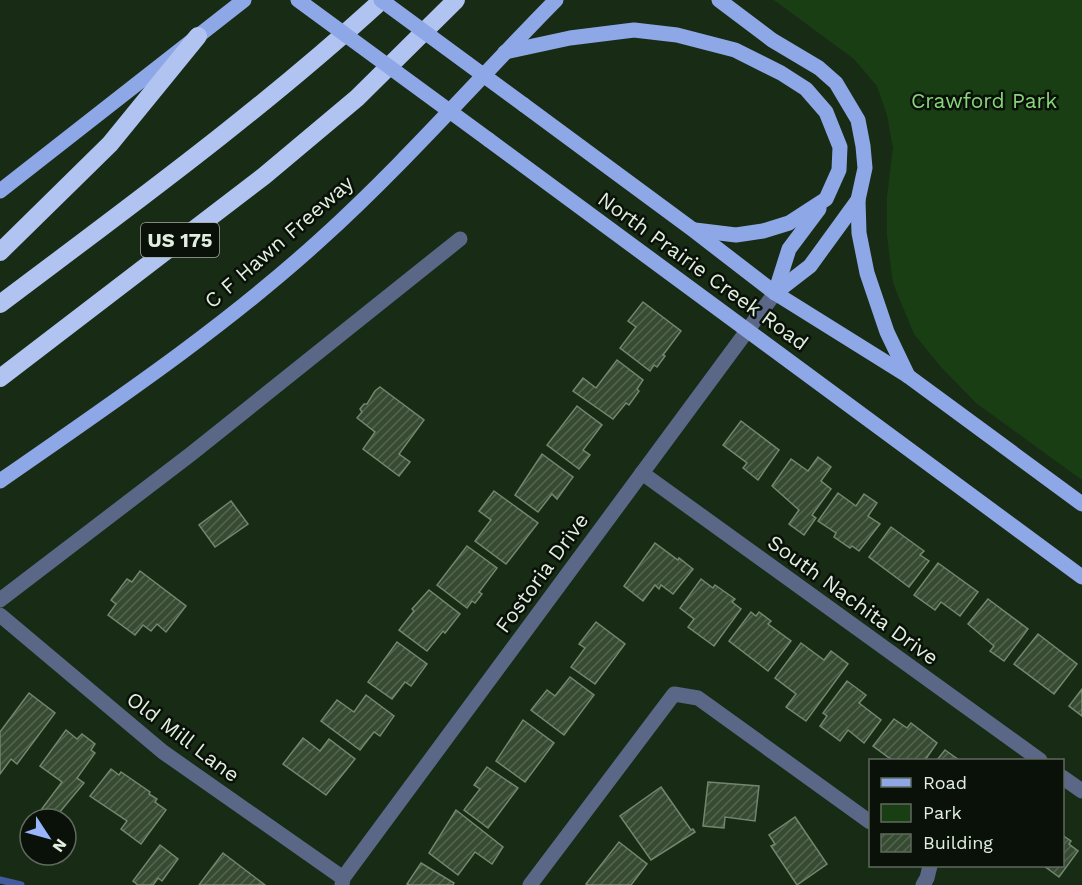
<svg xmlns="http://www.w3.org/2000/svg" width="1082" height="885" viewBox="0 0 1082 885" font-family="'Work Sans',sans-serif">
<defs>
<pattern id="building-hatch" width="6" height="6" patternUnits="userSpaceOnUse" patternTransform="scale(1.5)"><rect width="6" height="6" fill="#374b33"/><path d="M-1 1l2-2M0 6l6-6M5 7l2-2" fill="none" stroke="#546550"/></pattern>
</defs>
<rect width="100%" height="100%" fill="#182b15"/>
<path fill="#1a3e14" d="M774,0H1082V480L976,403L942,368L914,334L893,283L887,235V197L893,148L887,115L877,86L854,59Z"/>
<g fill="none" stroke-linecap="round" stroke-linejoin="round">
<path stroke="#425ca0" stroke-width="7" d="M0,880L21,885"/>
</g>
<g fill="url(#building-hatch)" stroke="#72886e" stroke-width="1.5">
<path d="M643,302L681,331L663,355L665,356L657,367L654,365L650,371L620,348L636,327L628,321Z"/>
<path d="M617,360L643,380L637,389L639,391L629,405L626,403L613,419L573,391L583,378L596,388Z"/>
<path d="M380,387L424,420L399,454L410,462L399,476L363,449L375,432L357,418L362,412L360,409L364,404H367L375,391Z"/>
<path d="M577,406L602,425L583,450L590,455L579,469L547,445Z"/>
<path d="M741,421L779,450L758,480L743,468L747,463L723,445Z"/>
<path d="M542,454L573,477L557,499L552,494L538,512L515,495Z"/>
<path d="M818,457L831,467L821,481L831,489L812,515L816,518L804,535L789,524L799,510L772,486L791,459L808,471Z"/>
<path d="M494,491L538,523L506,564L475,541L491,520L479,511Z"/>
<path d="M838,493L856,506L864,494L877,503L868,516L880,524L859,551L852,546L850,548L834,537L836,533L818,521Z"/>
<path d="M231,501L248,524L215,547L199,525Z"/>
<path d="M891,527L924,551L920,555L929,561L909,587L869,557Z"/>
<path d="M655,543L678,560L679,558L693,569L673,594L661,585L659,589L655,585L643,601L624,586Z"/>
<path d="M467,546L497,568L479,592L482,594L475,603L472,601L467,608L437,585Z"/>
<path d="M938,563L978,592L960,616L941,602L935,610L914,595Z"/>
<path d="M140,571L186,606L166,632L157,624L151,631L143,625L135,635L108,615L116,604L111,600L127,579L132,582Z"/>
<path d="M701,579L713,588L715,585L735,599L732,602L741,609L714,646L688,627L694,619L680,608Z"/>
<path d="M429,590L460,614L445,633L443,631L427,651L399,630L414,611L412,609Z"/>
<path d="M988,599L1028,629L1004,661L990,651L994,646L968,624Z"/>
<path d="M751,612L756,616L759,612L771,621L768,624L791,641L768,671L729,641Z"/>
<path d="M596,622L625,644L595,684L571,667L585,648L579,644Z"/>
<path d="M1038,634L1077,664L1054,694L1014,664Z"/>
<path d="M397,642L427,664L411,686L405,682L392,699L368,682Z"/>
<path d="M801,643L824,660L831,651L848,664L806,721L786,707L796,694L775,678Z"/>
<path d="M570,677L594,695L564,735L531,710L547,690L555,696Z"/>
<path d="M847,681L866,695L859,703L881,720L864,743L848,730L840,741L820,726L827,716L823,713Z"/>
<path d="M1082,689V716L1069,706Z"/>
<path d="M29,693L55,713L17,764L11,759L0,774V732Z"/>
<path d="M366,695L394,716L380,736L374,732L360,750L321,721L337,700L354,712Z"/>
<path d="M894,719L907,728L911,723L937,743L925,760H892L873,746Z"/>
<path d="M523,720L554,743L525,782L496,761Z"/>
<path d="M66,730L77,739L82,734L95,744L91,750L95,753L77,778L84,783L54,819L41,810L62,782L40,766Z"/>
<path d="M303,738L320,751L329,739L355,759L326,795L283,764Z"/>
<path d="M945,750L959,760H937Z"/>
<path d="M487,767L518,788L488,828L464,810L480,789L474,785Z"/>
<path d="M111,769L119,775L121,772L150,792L149,794L157,799L155,802L166,810L141,844L121,829L127,821L90,796Z"/>
<path d="M708,782L759,786L755,821L725,817L724,828L703,826Z"/>
<path d="M661,787L691,830L693,829L695,832L651,860L620,816Z"/>
<path d="M456,810L503,847L492,864L475,852L458,875L429,853Z"/>
<path d="M795,817L827,864L797,885L771,846L775,844L769,835Z"/>
<path d="M1062,835L1071,841L1069,844L1078,851L1059,877L1044,866H1062Z"/>
<path d="M619,842L647,864L631,885H588L586,884Z"/>
<path d="M160,845L178,859L162,881L158,878L153,885H138L133,881Z"/>
<path d="M223,853L265,885H199Z"/>
<path d="M421,863L454,883L453,885H410L407,884Z"/>
</g>
<g fill="none" stroke-linecap="round" stroke-linejoin="round">
<g stroke="#5a6786" stroke-width="15">
<path d="M642,473L1040,760"/>
<path d="M0,600L191,454L460,239"/>
<path d="M0,615L163,752L343,878"/>
<path d="M1062,777L1082,791"/>
<path d="M342,885L343,878L775,293"/>
<path d="M530,885L674,694L698,698L870,822"/>
<path d="M923,885L927,878L930,866"/>
</g>
<g stroke="#8ea8e7" stroke-width="15">
<path d="M719,0L772,40L819,68L836,83L858,120L863,146L865,168L858,200L859,233L867,273L887,332L908,376"/>
<path d="M505,52L570,38L634,30L677,35L735,50L781,73L806,89L826,112L840,147L839,170L826,199L789,223L763,231L736,235L695,230"/>
<path d="M524,105L692,229L775,293L908,376L1082,504"/>
<path d="M489,140L1082,577"/>
<path d="M0,191L244,0"/>
<path d="M775,293L810,266L858,200"/>
<path d="M775,293L789,249L819,209"/>
<path d="M0,481C109,405 221,330 320,240C403,165 477,80 556,0"/>
</g>
<g stroke="#b0c3f1" stroke-width="18">
<path d="M0,252L110,144L198,36"/>
<path d="M0,304C130,206 262,110 382,0"/>
<path d="M0,378L264,176L357,98L456,0"/>
</g>
<g stroke="#8ea8e7" stroke-width="15">
<path d="M298,0L489,140"/>
<path d="M381,0L524,105"/>
</g>
</g>
<g text-anchor="middle" stroke-width="5" stroke-linejoin="round" paint-order="stroke">
<rect fill="#091108" stroke="#a1ac9f" stroke-width="1.5" x="141" y="223" width="78" height="34" rx="4.5"/>
<g font-size="20" font-weight="bold" fill="#e2efe0">
<text x="180" y="247">US 175</text>
</g>
<g font-size="21" fill="#88d57b" stroke="#091108">
<text x="984" y="108">Crawford Park</text>
</g>
<g font-size="21" fill="#e2efe0" stroke="#091108">
<text transform="translate(279 242) rotate(-41)" y="7">C F Hawn Freeway</text>
<text transform="translate(703 271) rotate(36)" y="7">North Prairie Creek Road</text>
<text transform="translate(542 573) rotate(-54)" y="7">Fostoria Drive</text>
<text transform="translate(853 600) rotate(36)" y="7">South Nachita Drive</text>
<text transform="translate(183 737) rotate(37)" y="7">Old Mill Lane</text>
</g>
</g>
<rect x="869" y="759" width="195" height="108" fill="#091108" stroke="#606a5e" stroke-width="1.5"/>
<rect x="881" y="778" width="30" height="9" fill="#8ea8e7" stroke="#606a5e" stroke-width="1.5"/>
<text x="923" y="789" font-size="18" fill="#e2efe0">Road</text>
<rect x="881" y="804" width="30" height="18" fill="#1a3e14" stroke="#606a5e" stroke-width="1.5"/>
<text x="923" y="819" font-size="18" fill="#e2efe0">Park</text>
<rect x="881" y="834" width="30" height="18" fill="url(#building-hatch)" stroke="#606a5e" stroke-width="1.5"/>
<text x="923" y="849" font-size="18" fill="#e2efe0">Building</text>
<g transform="translate(48 837) rotate(126)"><circle r="28" fill="#091108" stroke="#606a5e" stroke-width="1.5"/>
<path d="M0-4.5L10 22L0 15L-10 22Z" fill="#98b5fd"/>
<text y="-9" font-size="16" font-weight="bold" text-anchor="middle" fill="#e2efe0">N</text>
</g>
</svg>
